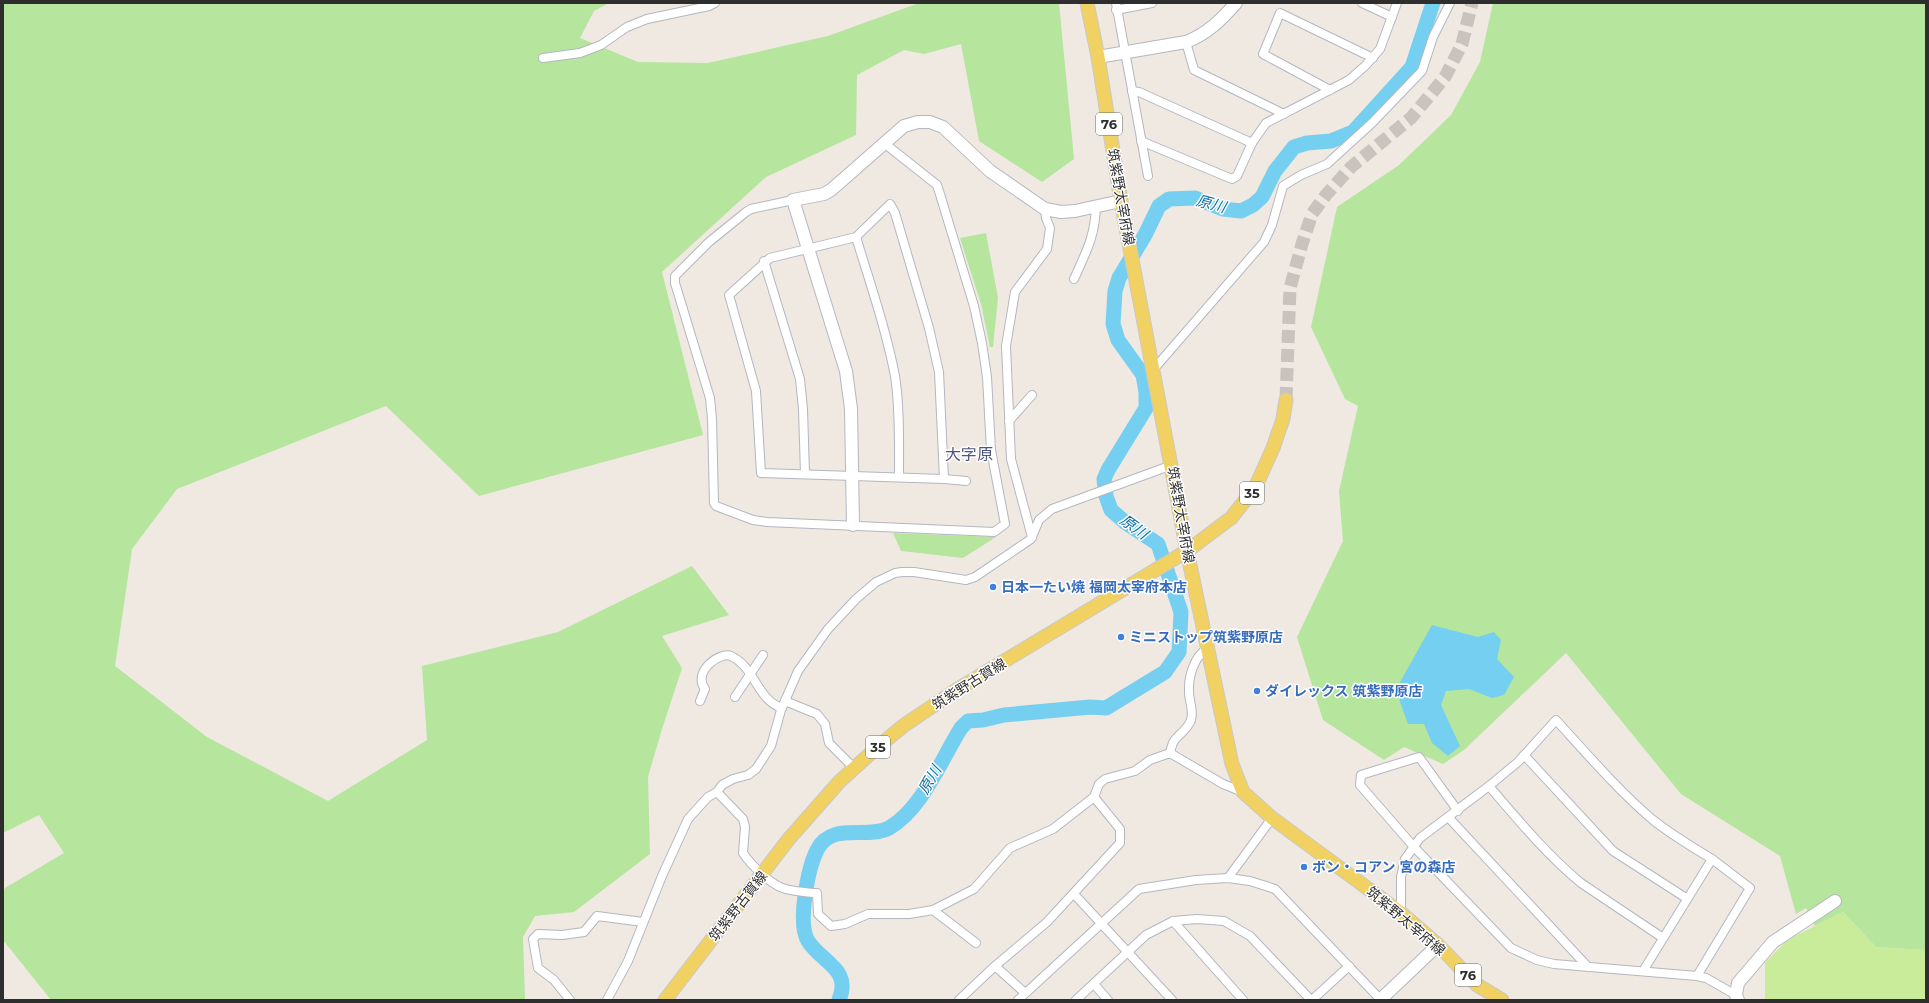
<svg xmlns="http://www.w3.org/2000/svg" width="1929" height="1003" viewBox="0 0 1929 1003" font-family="Montserrat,'Noto Sans JP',sans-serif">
<rect width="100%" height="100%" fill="#efe9e1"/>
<g fill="#b6e59e">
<path d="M3,3H609L594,11L580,38L638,62L708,63L828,36L919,3H1059L1074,159L1042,182L979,141L961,44L924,54L904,50L857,75L856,135L766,177L662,272L703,435L479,496L386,406L177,489L132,549L115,666L207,737L328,801L427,740L422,666L558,632L692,566L729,615L662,636L682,668L662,729L648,777L650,854L574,912L535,916L523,937L525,1000H51L3,940V894L5,888L64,853L39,815L3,833Z"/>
<path d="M1493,3H1926V949L1924,950L1876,947L1843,912L1815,926L1806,908L1796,914L1780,856L1681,794L1566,653L1464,750L1443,764L1404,747L1384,760L1323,720L1297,637L1343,541L1339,491L1358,406L1345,399L1311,327L1337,207L1399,165L1451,115L1480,62Z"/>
<path d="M986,233L998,298L993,347H990L981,304L960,238Z"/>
<path d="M893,533L996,537L963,558L901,551Z"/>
</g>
<path fill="#c9ec9a" d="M1843,912L1876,947L1926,950V1000H1765V963L1787,940Z"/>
<path fill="#75cff0" d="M1432,625L1478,637L1494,632L1501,640L1497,659L1514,677L1504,695L1492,698L1469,689L1446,691L1441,705L1460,746L1448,756L1432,743L1424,724H1408L1400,702L1399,684Z"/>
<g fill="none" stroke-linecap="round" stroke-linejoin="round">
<path stroke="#75cff0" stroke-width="15" d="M839,1000C852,969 822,963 808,941C797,923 808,868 817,850C832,821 866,840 889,828C922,809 941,760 961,728L968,721L983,720L1004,715L1090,707L1106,708L1165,672L1179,652L1181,612L1158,544L1126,523L1111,510L1106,496L1104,479L1108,470L1146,408V392L1143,375L1118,340L1113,324L1115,291L1119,278L1145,235L1159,206L1169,199L1195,198L1223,209L1241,211L1253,205L1262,197L1275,171L1294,147L1307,143L1331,141L1353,132L1412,67L1433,3"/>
<path stroke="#c8c4bd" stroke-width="13" stroke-dasharray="13 6" stroke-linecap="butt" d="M1286,400L1290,288L1302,244L1312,214L1326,195L1351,167L1411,118L1445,77L1462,44L1472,3"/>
<defs>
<g id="street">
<path d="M1116,3L1148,176"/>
<path d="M1362,3L1392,17"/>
<path d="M1116,10L1152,3"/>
<path d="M1186,42L1194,70L1284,114"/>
<path d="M543,58L580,53L601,45L627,27L647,19L709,6L715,3"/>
<path d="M1330,90L1263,54L1280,13L1373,58"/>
<path d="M1132,91L1139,92L1252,143"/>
<path d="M1141,141L1232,179L1237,176L1252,143L1266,123L1349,80L1365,66L1380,49L1397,3"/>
<path d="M793,200L751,209L746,212L709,242L675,276V283L710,398L712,419L714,503L716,506L753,520L767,522L994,532L1005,524L991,450L987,377L982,343L974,306L939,191L937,185L884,143"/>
<path d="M890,204L895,213L929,328L939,372L944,479L761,473L756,391L729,295L770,258L856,237Z"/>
<path d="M856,237C870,283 886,329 895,376C900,407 899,445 899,477"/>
<path d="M764,261L800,379L803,409L805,474"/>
<path d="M1074,279C1086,252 1095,237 1096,206"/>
<path d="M1153,370L1264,242L1272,225L1283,186L1301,175L1327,164L1372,123L1422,71L1433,37L1450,3"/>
<path d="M1009,421L1032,395"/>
<path d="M944,479L966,481"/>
<path d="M1032,537L1011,459L1006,346L1015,292L1047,249L1050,228L1046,218L1045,209"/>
<path d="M735,697L763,655"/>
<path d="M700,701L705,689C692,672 720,651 731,656C755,667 757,700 782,708"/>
<path d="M785,701L817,714L825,724L829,743L854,768"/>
<path d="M1170,753C1171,749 1172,744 1174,741C1179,734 1188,729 1191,720C1194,710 1189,702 1189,692C1188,678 1194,656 1207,649"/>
<path d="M1524,755L1613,851L1686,898"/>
<path d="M1489,786C1518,820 1547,855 1581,883L1663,938"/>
<path d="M717,792L743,819L745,827L743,853C751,865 772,886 786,889C793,891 810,893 817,893L818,914L831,926L845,924L868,914H909L933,910L974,889L1010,848L1053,829L1094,797L1099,784L1105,779L1135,771L1150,760L1170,753L1223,784L1243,792"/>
<path d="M1458,811L1419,757L1361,775L1360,785L1414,847L1511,948L1537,960L1554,964L1697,976L1706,978L1736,995"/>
<path d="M1449,818L1588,967"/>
<path d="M1228,878L1272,818"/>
<path d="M1074,894L1172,1000"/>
<path d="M933,910L976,943"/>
<path d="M1401,913V877L1405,859L1420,838L1489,786L1518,762L1556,720C1587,754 1618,790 1653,820C1672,835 1692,847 1712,859L1643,971"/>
<path d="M1173,921L1243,1000"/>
<path d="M995,966L1025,993"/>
<path d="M1697,976L1750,888L1712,859"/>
<path d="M1094,984L1108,1000"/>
<path d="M570,1000L554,980L538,968L533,939L538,934L562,935L584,932L597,916L643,922"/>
<path d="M607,1000L628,961L662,876L688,819L708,797L717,792L722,785L733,779L748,775L756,769L771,746L781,710L798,671L828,629L856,599L876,582L895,573L902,572H914L966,580L975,577L1031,539L1039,520L1052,509L1172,465"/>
<path d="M959,1000L995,966L1047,922L1120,843V829L1094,797"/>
<path d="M1018,1000L1139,889L1196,880L1228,878L1250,881L1275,889L1381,1000"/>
<path d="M1076,1000L1146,935L1173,921L1197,919L1224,921L1250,936L1311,1000"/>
<path d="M1312,1000L1349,966"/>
</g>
<g id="secondary">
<path d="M1098,57L1186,42C1207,34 1221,20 1236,3"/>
<path d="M853,525L851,409L846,371L793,200L824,194L831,190L904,126L918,122H930L943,127L990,171L1045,209L1061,212L1075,211L1121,201"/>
<path d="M1380,1000L1438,945"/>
<path d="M1738,1000L1736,995L1738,983L1773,942L1835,901"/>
</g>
<g id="primary">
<path d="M1087,3L1098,57L1121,201L1187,551L1232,764L1243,792L1272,818L1401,913L1438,945L1477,985L1502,1000"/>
<path d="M665,1000L788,840L839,782L872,752L903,726L958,689L1187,551L1231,518L1255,488L1273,448L1283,419L1286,400"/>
</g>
</defs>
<use href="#street" stroke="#b4b7c1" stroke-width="10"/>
<use href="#secondary" stroke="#b4b7c1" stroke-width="14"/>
<use href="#primary" stroke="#c9c9c9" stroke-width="15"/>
<use href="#street" stroke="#fff" stroke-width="8"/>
<use href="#secondary" stroke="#fff" stroke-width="12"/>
<use href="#primary" stroke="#f2d163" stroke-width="13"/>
</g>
<g fill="#3f7fe0" stroke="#fff" stroke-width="1.5">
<circle cx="993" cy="587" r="4"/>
<circle cx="1121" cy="637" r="4"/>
<circle cx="1257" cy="691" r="4"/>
<circle cx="1304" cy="867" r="4"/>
</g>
<g text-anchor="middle" stroke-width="3" stroke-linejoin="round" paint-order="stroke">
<g fill="#fff" stroke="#6d6d6d" stroke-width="1">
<rect x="1096" y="113" width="26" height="22" rx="3"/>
<rect x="1240" y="482" width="24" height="22" rx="3"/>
<rect x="866" y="736" width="24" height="22" rx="3"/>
<rect x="1455" y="964" width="26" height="22" rx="3"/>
</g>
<g font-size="13" font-weight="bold" fill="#2e2e2e">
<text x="1109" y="129">76</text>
<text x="1252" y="498">35</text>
<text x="878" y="752">35</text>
<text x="1468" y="980">76</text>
</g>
<g font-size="14" fill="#2e2e2e" stroke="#fff">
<text transform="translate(1121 197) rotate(80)" y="5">筑紫野太宰府線</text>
<text transform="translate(1181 515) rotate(80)" y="5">筑紫野太宰府線</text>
<text transform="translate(969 684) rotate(-32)" y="5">筑紫野古賀線</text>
<text transform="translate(738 906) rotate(-52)" y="5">筑紫野古賀線</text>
<text transform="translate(1406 921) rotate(40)" y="5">筑紫野太宰府線</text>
</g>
<g font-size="14" font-weight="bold" fill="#366cbe" stroke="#fff" text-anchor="start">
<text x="1001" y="592">日本一たい焼 福岡太宰府本店</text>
<text x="1129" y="642">ミニストップ筑紫野原店</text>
<text x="1265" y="696">ダイレックス 筑紫野原店</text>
<text x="1312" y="872">ボン・コアン 宮の森店</text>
</g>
<g font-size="15" font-style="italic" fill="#0d6fa3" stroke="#fff">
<text transform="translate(1211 204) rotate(15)" y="5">原川</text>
<text transform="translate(1134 527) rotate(36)" y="5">原川</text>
<text transform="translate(930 780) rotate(-60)" y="5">原川</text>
</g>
<g font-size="16" fill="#4d5680" stroke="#fff">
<text x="969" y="460">大字原</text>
</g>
</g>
<rect width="1929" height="1003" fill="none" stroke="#2e2e2e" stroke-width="8"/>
</svg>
